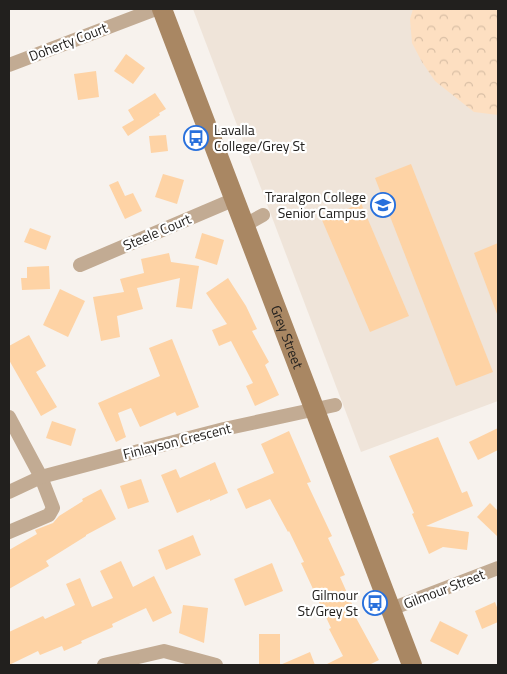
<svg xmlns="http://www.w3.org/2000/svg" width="507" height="674" viewBox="0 0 507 674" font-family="'Titillium Web',sans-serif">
<defs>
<pattern id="park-crowns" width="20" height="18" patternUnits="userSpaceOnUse" patternTransform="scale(1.25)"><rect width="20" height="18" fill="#fddfc1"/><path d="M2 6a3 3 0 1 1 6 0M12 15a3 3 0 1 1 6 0" fill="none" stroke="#d9bfa5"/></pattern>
</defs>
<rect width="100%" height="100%" fill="#f7f2ed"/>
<path fill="#efe4d9" d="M193,9H498V401L361,452Z"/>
<path fill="url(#park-crowns)" d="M413,9H498V115L474,112L435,81L422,62L412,43L410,19Z"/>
<g fill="#fed3a5">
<path d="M126,54L145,68L133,84L114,71Z"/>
<path d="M96,71L99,97L78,100L74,74Z"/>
<path d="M155,93L166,109L159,113L160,115L128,136L122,127L134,120L128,110Z"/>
<path d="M166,135L168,151L151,153L149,136Z"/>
<path d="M411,164L493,372L456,386L375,178Z"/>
<path d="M163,174L184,180L177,204L155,197Z"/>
<path d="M118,181L125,196L133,193L142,211L125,219L109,185Z"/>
<path d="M361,203L409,316L370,332L322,220Z"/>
<path d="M30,228L51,236L46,250L24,242Z"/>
<path d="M202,233L224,240L217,265L195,258Z"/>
<path d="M498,243V314H497L474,253Z"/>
<path d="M169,253L171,262L199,266L192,309L176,307L180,278L137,288L143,309L117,316L120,337L101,341L93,297L124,292L120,279L144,273L141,259Z"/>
<path d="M49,266L50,289L22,290L21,278H27V267Z"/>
<path d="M228,278L246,306L257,329L252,331L269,362L265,365L279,395L255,406L246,386L253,383L231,341L219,346L212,330L227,324L206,293Z"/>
<path d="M60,289L85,301L68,337L43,325Z"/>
<path d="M29,335L46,366L36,372L57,407L41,416L9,360V346Z"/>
<path d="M172,339L199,407L177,416L175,412L140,427L131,408L118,413L126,437L116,442L98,403L160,376L149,348Z"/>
<path d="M52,421L76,429L71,446L46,438Z"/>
<path d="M498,428V450L478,460L469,442Z"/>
<path d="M289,431L311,482L307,483L332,536L328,538L345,575L340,577L352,604L349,605L379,660L369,665H325L343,656L329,629L331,628L301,563L304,562L289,531L288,532L270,499L246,509L237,489L274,473L261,444Z"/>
<path d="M438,437L462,493L467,491L473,506L426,526L469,532L467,550L443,547L429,554L412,514L414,513L389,456Z"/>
<path d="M215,462L228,493L210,501V499L177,513L161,475L176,469L180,478Z"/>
<path d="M141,479L149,502L128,509L120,486Z"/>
<path d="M101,489L116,519L86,535V536L46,561L49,566L9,589V550L37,534L35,530L53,523L59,516L83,501L82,499Z"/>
<path d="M490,503L498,511V537L477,517Z"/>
<path d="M193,535L201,555L166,570L158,550Z"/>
<path d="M121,561L133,587L154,576L172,613L153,622L146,608L112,624L113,627L81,641L82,643L64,651L62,646L40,655L38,651L9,665V632L43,616L45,619L75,605L66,584L80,578L92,607L113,598L100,571Z"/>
<path d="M272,563L283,591L245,606L234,579Z"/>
<path d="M495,602L498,610V622L482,629L475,611Z"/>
<path d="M183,605L208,608L204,643L179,633Z"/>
<path d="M440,621L468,635L458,655L430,641Z"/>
<path d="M259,634H280V665L310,652L315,665H259Z"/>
</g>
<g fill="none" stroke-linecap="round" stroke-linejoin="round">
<g stroke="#c2ab93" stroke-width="14">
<path d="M9,65L156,9"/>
<path d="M245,225L263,215"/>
<path d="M80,265L235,199"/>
<path d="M9,417L41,477L53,508L49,515L9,532"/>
<path d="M9,492L41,477L139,451L224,429L335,405"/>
<path d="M391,609L498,568"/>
<path d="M104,665L164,651L216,665"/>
</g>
<path stroke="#a98763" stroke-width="20" id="s1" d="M162,9L412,665"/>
</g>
<defs>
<symbol id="bus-ring" viewBox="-11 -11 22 22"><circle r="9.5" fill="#fff" stroke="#2870dc" stroke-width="1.5"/><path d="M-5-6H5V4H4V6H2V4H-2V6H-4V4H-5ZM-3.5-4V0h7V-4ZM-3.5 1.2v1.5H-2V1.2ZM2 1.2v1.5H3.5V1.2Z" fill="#2870dc"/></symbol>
<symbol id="school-ring" viewBox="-11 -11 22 22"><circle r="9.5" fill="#fff" stroke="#2870dc" stroke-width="1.5"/><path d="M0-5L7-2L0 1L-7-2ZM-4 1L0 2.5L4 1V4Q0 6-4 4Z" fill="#2870dc"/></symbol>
</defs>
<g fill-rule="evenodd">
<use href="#bus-ring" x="182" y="124" width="28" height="28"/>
<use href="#school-ring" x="369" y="191" width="28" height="28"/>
<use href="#bus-ring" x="361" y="589" width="28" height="28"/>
</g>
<g text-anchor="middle" stroke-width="4.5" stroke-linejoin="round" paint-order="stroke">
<g font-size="14" fill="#22201e" stroke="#fff">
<text transform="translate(68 42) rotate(-21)" y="5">Doherty Court</text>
<text transform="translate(157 232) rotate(-23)" y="5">Steele Court</text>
<text dy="5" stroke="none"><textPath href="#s1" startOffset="351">Grey Street</textPath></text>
<text transform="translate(177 441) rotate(-14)" y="5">Finlayson Crescent</text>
<text transform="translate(444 589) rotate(-21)" y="5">Gilmour Street</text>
</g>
<g font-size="14" fill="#22201e" stroke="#fff" text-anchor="end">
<text x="214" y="135" text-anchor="start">Lavalla<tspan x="214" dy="16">College/Grey St</tspan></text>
<text x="366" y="202">Traralgon College<tspan x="366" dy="16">Senior Campus</tspan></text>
<text x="358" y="600">Gilmour<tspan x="358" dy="16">St/Grey St</tspan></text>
</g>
</g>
<rect width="507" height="674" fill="none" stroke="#22201e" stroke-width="20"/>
</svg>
